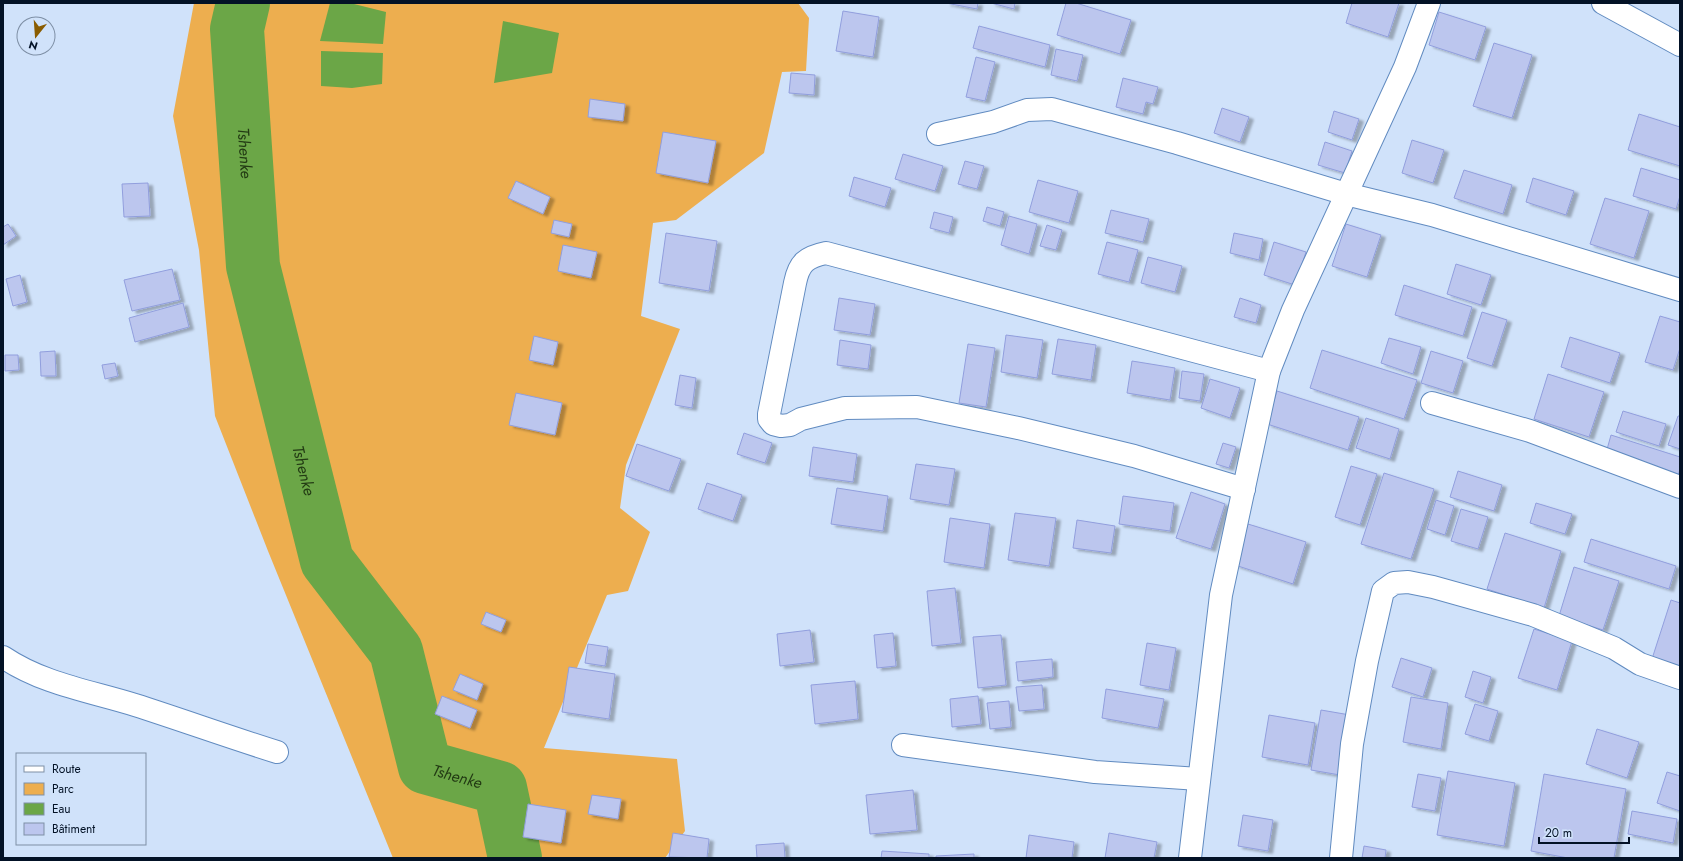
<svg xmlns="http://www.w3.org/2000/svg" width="1683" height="861" viewBox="0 0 1683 861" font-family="Jost,sans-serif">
<defs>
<filter id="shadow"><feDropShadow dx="4.5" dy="2.5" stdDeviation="1" flood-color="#0004"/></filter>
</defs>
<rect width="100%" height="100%" fill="#d0e2fa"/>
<path fill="#edae4f" d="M194,3H798L809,18L806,71L782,72L764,153L676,220L653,223L641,316L680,329L626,465L620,508L650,532L628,591L607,595L544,748L677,759L685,831L665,858H393L268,551L215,416L199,250L173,116Z"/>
<g fill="#6ba647">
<path d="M330,3H350L386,12L383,44L320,41Z"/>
<path d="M503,21L559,33L552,73L494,83Z"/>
<path d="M321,51L383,53L382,84L352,88L321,86Z"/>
</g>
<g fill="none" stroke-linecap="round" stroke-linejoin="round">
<path stroke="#6ba647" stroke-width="54" id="s1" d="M243,3L237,29L253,266L327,561L396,651L425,767L500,788L515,858"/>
</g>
<g fill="#bcc6ee" stroke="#919edd" filter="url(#shadow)">
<path d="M946,3H978L977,9Z"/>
<path d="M991,3H1015L1014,9Z"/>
<path d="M1066,3H1076L1131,20L1120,54L1057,35Z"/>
<path d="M1352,3H1399L1388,37L1346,23Z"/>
<path d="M843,11L879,17L873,57L836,51Z"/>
<path d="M1439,12L1486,27L1475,60L1429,45Z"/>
<path d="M979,26L1050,45L1045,67L973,48Z"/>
<path d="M1494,43L1532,55L1512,118L1473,106Z"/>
<path d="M1056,49L1083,55L1077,81L1051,75Z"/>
<path d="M976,57L995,62L985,101L966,97Z"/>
<path d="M791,73L815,75L814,95L789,93Z"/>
<path d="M1123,78L1158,87L1153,104L1146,102L1143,114L1116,107Z"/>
<path d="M590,99L625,104L623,121L588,117Z"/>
<path d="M1222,108L1249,117L1240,142L1214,133Z"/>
<path d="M1334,111L1359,119L1352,140L1328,132Z"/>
<path d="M1639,114L1680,127V166L1628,150Z"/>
<path d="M663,132L716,141L708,183L656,173Z"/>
<path d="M1412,140L1444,150L1433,183L1402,173Z"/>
<path d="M1325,142L1352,151L1345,173L1318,165Z"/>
<path d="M903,154L943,166L935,191L895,179Z"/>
<path d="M965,161L984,166L977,189L958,184Z"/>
<path d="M1641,168L1680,180V196L1676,209L1633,196Z"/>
<path d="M1464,170L1512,185L1503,214L1454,198Z"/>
<path d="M854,177L891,188L885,207L849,196Z"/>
<path d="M1533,178L1574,191L1566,215L1526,202Z"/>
<path d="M1038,180L1078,191L1069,223L1029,212Z"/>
<path d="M516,181L550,197L543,214L508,198Z"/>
<path d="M148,183L150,216L124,217L122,184Z"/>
<path d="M1605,198L1649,211L1634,258L1590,244Z"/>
<path d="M987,207L1004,212L1000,226L983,221Z"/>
<path d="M1111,210L1149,219L1143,242L1105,233Z"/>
<path d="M934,212L953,217L949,233L930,228Z"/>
<path d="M1009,216L1037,224L1029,254L1001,245Z"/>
<path d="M554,220L572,224L569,237L551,233Z"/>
<path d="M8,224L16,236L3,245V227Z"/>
<path d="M1346,224L1381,235L1367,277L1332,266Z"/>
<path d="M1047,225L1062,230L1056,250L1040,246Z"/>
<path d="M666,233L717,241L709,291L659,283Z"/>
<path d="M1234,233L1263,239L1259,260L1230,253Z"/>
<path d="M1107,242L1138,250L1129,282L1098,274Z"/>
<path d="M1274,242L1306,252L1295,285L1264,275Z"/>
<path d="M563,245L597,252L591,278L558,271Z"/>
<path d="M1148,257L1182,266L1175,292L1141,283Z"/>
<path d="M1456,264L1491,275L1481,305L1447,294Z"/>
<path d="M172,269L180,300L132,311L124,280Z"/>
<path d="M20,275L27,302L13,306L6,279Z"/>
<path d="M1404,285L1472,307L1463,336L1395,315Z"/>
<path d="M839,298L875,304L870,335L834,330Z"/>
<path d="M1240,298L1261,305L1256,323L1234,317Z"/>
<path d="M183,303L189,327L135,342L129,318Z"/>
<path d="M1482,312L1507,320L1492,366L1467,358Z"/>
<path d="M1660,316L1680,322V348L1673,370L1645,362Z"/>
<path d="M1006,335L1043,340L1037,378L1001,372Z"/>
<path d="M534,336L558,342L553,365L529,360Z"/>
<path d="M1570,337L1620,353L1610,383L1561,367Z"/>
<path d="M1389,338L1421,347L1413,374L1381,363Z"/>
<path d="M1058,339L1096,345L1091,380L1052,374Z"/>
<path d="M840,340L871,345L868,369L837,365Z"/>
<path d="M968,344L995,348L986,407L959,403Z"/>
<path d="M1322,350L1417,380L1404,419L1310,388Z"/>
<path d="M55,351L56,376H41L40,352Z"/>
<path d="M1431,351L1463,361L1453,393L1421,383Z"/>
<path d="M5,355H18L19,370L5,371Z"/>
<path d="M1132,361L1175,368L1170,400L1127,393Z"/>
<path d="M115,363L118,376L105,379L102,365Z"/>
<path d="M1182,371L1204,374L1200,401L1179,398Z"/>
<path d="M1548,374L1604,392L1589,437L1534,419Z"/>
<path d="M680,375L696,378L692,408L675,405Z"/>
<path d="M1210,379L1240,388L1230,418L1201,408Z"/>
<path d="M1277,391L1359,417L1348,450L1267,424Z"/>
<path d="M516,393L562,403L555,435L509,425Z"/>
<path d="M1623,411L1666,424L1659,446L1616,432Z"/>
<path d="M1678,416H1680V449L1668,445Z"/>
<path d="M1366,418L1399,429L1390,459L1356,448Z"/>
<path d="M744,433L772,443L765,463L737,454Z"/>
<path d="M1611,435L1680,457V469L1678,476L1606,453Z"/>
<path d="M1223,443L1236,447L1229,468L1216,464Z"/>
<path d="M637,444L681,459L669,491L626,476Z"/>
<path d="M813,447L857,454L853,482L809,476Z"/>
<path d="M916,464L955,469L949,505L910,499Z"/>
<path d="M1351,466L1377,474L1360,525L1335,517Z"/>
<path d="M1458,471L1502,485L1494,511L1450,497Z"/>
<path d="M1384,473L1434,489L1411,559L1361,544Z"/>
<path d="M707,483L742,495L733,521L698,509Z"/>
<path d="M837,488L888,496L883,531L831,524Z"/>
<path d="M1191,492L1225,504L1211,549L1176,538Z"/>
<path d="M1123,496L1174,503L1170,531L1119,524Z"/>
<path d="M1436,500L1454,506L1445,535L1427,529Z"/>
<path d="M1536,503L1572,514L1565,534L1530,523Z"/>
<path d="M1461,509L1488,517L1478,549L1451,541Z"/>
<path d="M1015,513L1056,518L1049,566L1008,560Z"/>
<path d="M950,518L990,524L984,568L944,562Z"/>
<path d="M1077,520L1115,526L1111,553L1073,548Z"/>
<path d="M1248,524L1306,542L1293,584L1235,565Z"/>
<path d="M1505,533L1561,551L1544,608L1487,589Z"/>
<path d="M1591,539L1676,566L1669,589L1584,562Z"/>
<path d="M1574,567L1619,581L1603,630L1559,616Z"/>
<path d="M955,588L961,643L932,646L927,591Z"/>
<path d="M1671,600L1680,603V672L1651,662Z"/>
<path d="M486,612L506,620L501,632L481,624Z"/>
<path d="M1534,629L1572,641L1557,690L1518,678Z"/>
<path d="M810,630L814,662L780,666L777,634Z"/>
<path d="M893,633L896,666L877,668L874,635Z"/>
<path d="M1001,635L1006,685L978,688L973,637Z"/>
<path d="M1147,643L1176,648L1169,690L1140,685Z"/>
<path d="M588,644L608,647L605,666L585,663Z"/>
<path d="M1401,658L1432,668L1423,697L1392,687Z"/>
<path d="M1052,659L1053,677L1018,681L1016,662Z"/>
<path d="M569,667L615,674L609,719L562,712Z"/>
<path d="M1473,671L1491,677L1483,703L1465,697Z"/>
<path d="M460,674L483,684L477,700L453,690Z"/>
<path d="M855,681L858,719L815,724L811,685Z"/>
<path d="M1042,685L1044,709L1019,711L1016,687Z"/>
<path d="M1106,689L1164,699L1158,728L1102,718Z"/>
<path d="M442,696L477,710L470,728L435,714Z"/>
<path d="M978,696L981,724L952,727L950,699Z"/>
<path d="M1411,697L1448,703L1441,749L1403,742Z"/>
<path d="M1009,701L1011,727L990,729L987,703Z"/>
<path d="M1475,704L1498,711L1489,741L1465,734Z"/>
<path d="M1321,710L1350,715L1340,775L1311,770Z"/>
<path d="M1269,715L1315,723L1308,765L1262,757Z"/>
<path d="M1597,729L1639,742L1627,778L1586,764Z"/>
<path d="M1448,771L1515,783L1504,846L1437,835Z"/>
<path d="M1667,772L1680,776V811L1657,803Z"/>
<path d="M1418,774L1441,778L1435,811L1412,807Z"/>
<path d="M1544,774L1626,789L1614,858H1568L1531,851Z"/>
<path d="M913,790L917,830L870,834L866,795Z"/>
<path d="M592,795L621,799L618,819L588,814Z"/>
<path d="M528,804L566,810L561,843L523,837Z"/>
<path d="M1632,811L1677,819L1673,843L1628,834Z"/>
<path d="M1243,815L1273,820L1268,851L1238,846Z"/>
<path d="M673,833L709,839L707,858L669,857Z"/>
<path d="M1109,833L1157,842L1154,858H1105Z"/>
<path d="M1029,835L1074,842L1072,858H1026Z"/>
<path d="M784,843L785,858H757L756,845Z"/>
<path d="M1364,846L1386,850L1385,858H1362Z"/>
<path d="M882,851L929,854V858H881Z"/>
<path d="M974,854V858H936V856Z"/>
</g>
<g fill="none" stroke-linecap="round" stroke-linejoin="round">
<defs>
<g id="minor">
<path d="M1603,3L1680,45"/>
<path d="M938,134L993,122L1027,110L1052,109L1177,143L1346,194L1432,215L1680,290"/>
<path d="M1432,403L1530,431L1680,487"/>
<path d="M1244,489L1134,456L1018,428L917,407L845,408L801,419L790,425L781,426L773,424L769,419V414L795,283C799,263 806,257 826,253L1269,371"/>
<path d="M3,657C43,684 90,691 135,705C182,720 229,737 277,752"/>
<path d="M903,745L1095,772L1199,779"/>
<path d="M1190,858L1221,595L1269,371L1293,310L1405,67L1429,3"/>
<path d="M1341,858L1352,744L1367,661L1383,591L1394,583L1408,582L1433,587L1533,615L1614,648L1640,664L1680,678"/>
</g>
</defs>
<use href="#minor" stroke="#618bc0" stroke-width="24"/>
<use href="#minor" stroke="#fff" stroke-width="22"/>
</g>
<g text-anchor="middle" stroke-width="3.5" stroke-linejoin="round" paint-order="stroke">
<g font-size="16" font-style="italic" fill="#233b14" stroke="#d0e2fa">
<text dy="6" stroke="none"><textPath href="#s1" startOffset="151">Tshenke</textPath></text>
<text dy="6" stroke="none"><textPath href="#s1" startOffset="475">Tshenke</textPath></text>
<text dy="6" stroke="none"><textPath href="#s1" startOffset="835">Tshenke</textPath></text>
</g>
</g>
<rect width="1683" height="861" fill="none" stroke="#031226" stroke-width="8"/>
<rect x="16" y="753" width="130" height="92" fill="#d0e2fa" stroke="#7e8fa5"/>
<rect x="24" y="766" width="20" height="6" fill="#ffffff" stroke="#7e8fa5"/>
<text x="52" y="773" font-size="12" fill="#031226">Route</text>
<rect x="24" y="783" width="20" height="12" fill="#edae4f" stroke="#7e8fa5"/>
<text x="52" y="793" font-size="12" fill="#031226">Parc</text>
<rect x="24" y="803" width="20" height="12" fill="#6ba647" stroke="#7e8fa5"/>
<text x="52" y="813" font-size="12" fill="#031226">Eau</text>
<rect x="24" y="823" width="20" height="12" fill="#bcc6ee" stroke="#7e8fa5"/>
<text x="52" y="833" font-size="12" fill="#031226">Bâtiment</text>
<g transform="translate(36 36) rotate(197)"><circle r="19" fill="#d0e2fa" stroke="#7e8fa5"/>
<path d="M0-3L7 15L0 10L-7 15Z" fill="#8a5c00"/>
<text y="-6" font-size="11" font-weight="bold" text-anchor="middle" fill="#031226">N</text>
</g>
<path d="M1539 837v6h90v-6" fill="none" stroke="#031226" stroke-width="2"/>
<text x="1545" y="837" font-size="12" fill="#031226" stroke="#d0e2fa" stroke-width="3" paint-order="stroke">20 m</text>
</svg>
